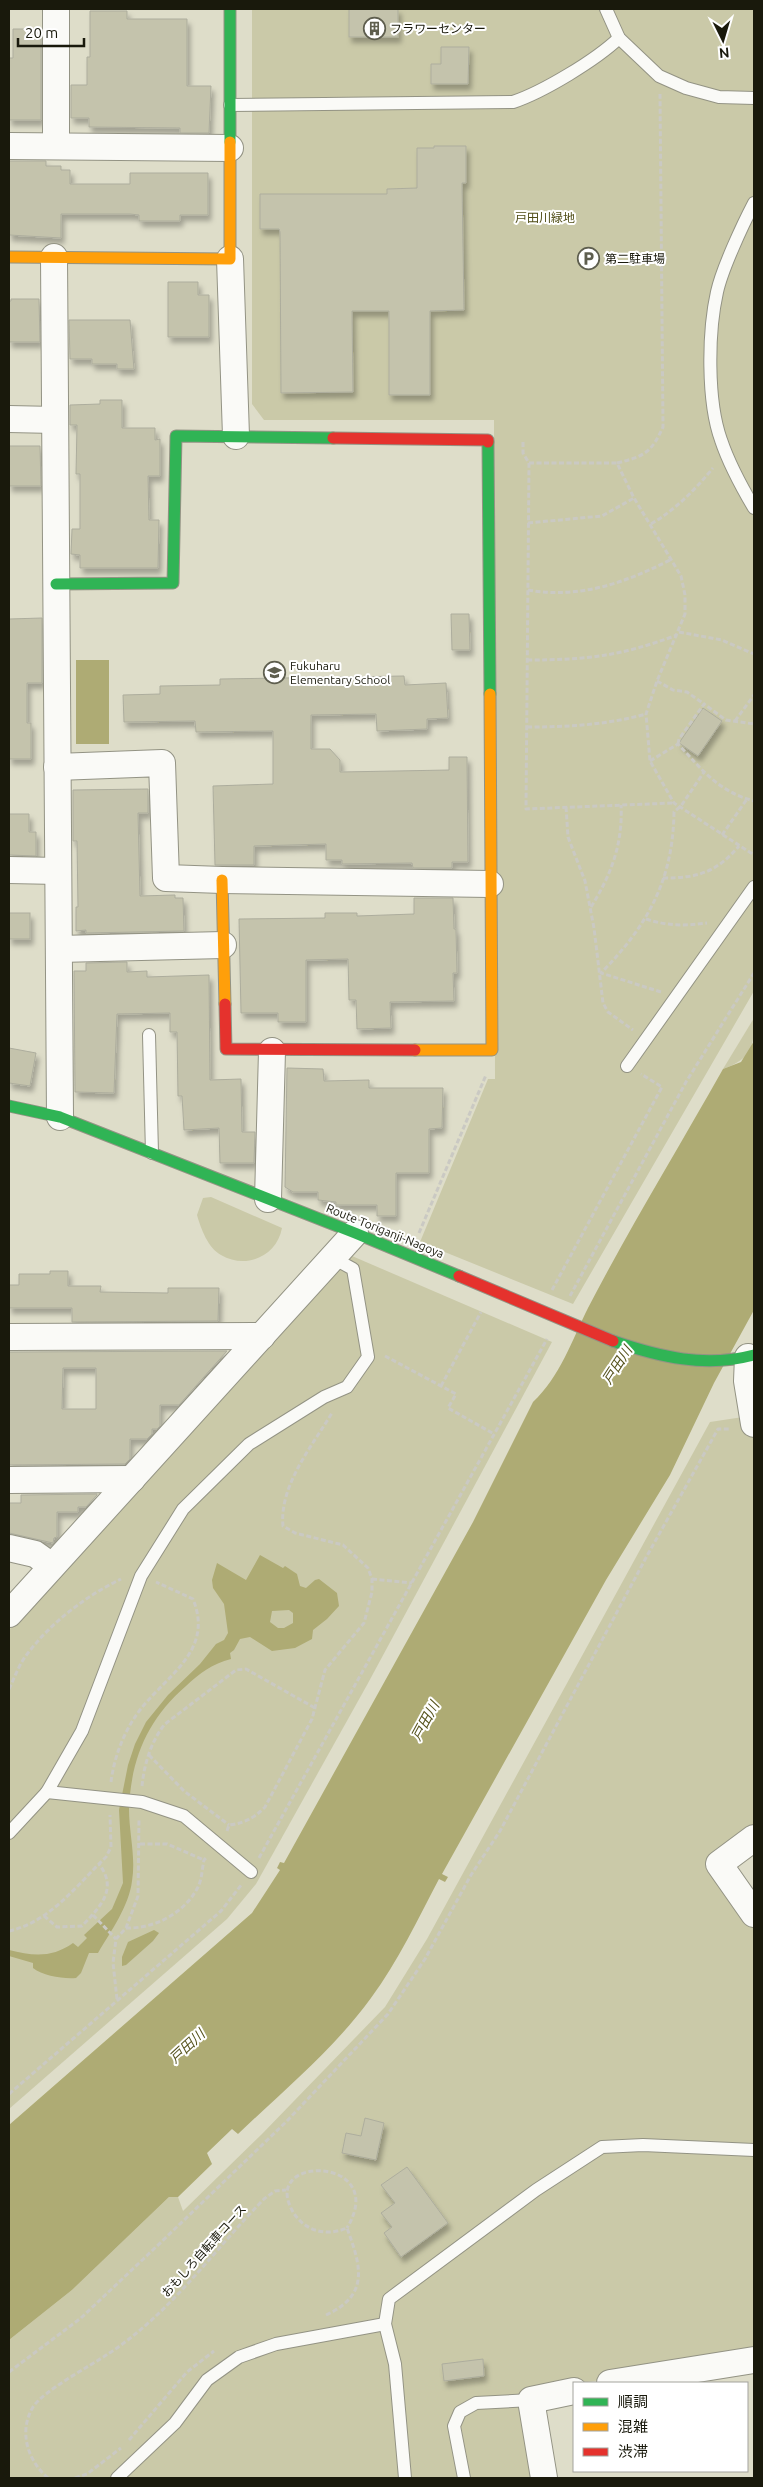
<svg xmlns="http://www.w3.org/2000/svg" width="763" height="2487" viewBox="0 0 763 2487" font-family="Ubuntu,'Noto Sans JP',sans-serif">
<defs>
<filter id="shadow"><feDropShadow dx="3" dy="5.5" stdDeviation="2.5" flood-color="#0004"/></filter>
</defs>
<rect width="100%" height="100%" fill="#deddc9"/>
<g fill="#cac9a8">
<path d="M252,9H754V991L573,1304L420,1242L488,1079H495L494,420H264L252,404Z"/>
<path d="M754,1018C754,1048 752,1058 723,1069Z"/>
<path d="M211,1197L282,1228C277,1256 246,1270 221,1255C208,1248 201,1229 197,1215L203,1198Z"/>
<path d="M352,1256L552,1342L367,1685L256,1884L227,1919L9,2109V1630Z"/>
<path d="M743,1417L754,1439V1825L706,1860L754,1927V2357L521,2392L533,2478H9V2340L72,2290L169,2197H178L183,2211L262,2134L385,2007L427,1939L710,1422Z"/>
</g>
<g fill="#aeab74" fill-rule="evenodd">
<rect x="76" y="660" width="33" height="84"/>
<path d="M754,1041V1310L714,1383L670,1475L606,1580L442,1874L448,1877L445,1882L439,1879C418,1919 398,1961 371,1998C334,2049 283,2091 238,2134L232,2129L207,2153L212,2164L178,2197H169L72,2290L9,2340V2125L252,1913L280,1870L277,1868L280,1862L284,1863L473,1522L533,1402C560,1377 572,1340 588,1308C630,1227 678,1149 723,1069L741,1062Z"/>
<path d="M260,1555L283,1568L285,1566L297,1574L300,1586L306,1588L315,1580L319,1579L337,1593L339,1606L327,1619L313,1630L312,1639L295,1648L272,1651L250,1637L240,1639L234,1650L230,1653L231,1659C212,1664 200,1673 186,1686C148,1719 131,1758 129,1809C129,1833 136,1857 132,1881C129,1906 111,1931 98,1953H89L81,1973L76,1978C63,1979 43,1976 33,1968V1963L9,1956V1950C33,1956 52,1958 73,1943L78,1947L87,1938L84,1935L112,1909L123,1883L119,1810L128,1765L135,1744L146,1722L168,1695L200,1664L216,1644L224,1640L228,1633L224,1604L213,1588L212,1580L217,1563L246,1580ZM289,1610L293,1613V1623L284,1628H278L270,1622L272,1611Z"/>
<path d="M154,1930L159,1933L153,1941L126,1965L122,1966V1957L128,1942Z"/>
</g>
<g fill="#c4c3ac" stroke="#adad9d" fill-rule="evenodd" filter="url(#shadow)">
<rect x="349" y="9" width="49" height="28"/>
<path d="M90,11H127V19H187V86H211L209,133H180V128L89,127V118H71V85H87V57H90Z"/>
<path d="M13,29H41V120H9V58H13Z"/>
<path d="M441,47H469L468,84H431V64H441Z"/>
<path d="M434,146H466V183H462L464,310L430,311V395H389V311H352L353,392L281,393L280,232L279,229H260V194H387V189L417,188V148H434Z"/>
<path d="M9,161H46V166H61V170H70V184H130V173H208V215H180V221H139V215L130,214H61V238L9,235Z"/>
<path d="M168,282H198V295H209V337H168Z"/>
<path d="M11,299H39L40,342H9V301H11Z"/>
<path d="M69,320H130L134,369H117V364H92V359H70Z"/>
<path d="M100,400H122V428H155V440L160,439V476H148L149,520H159L158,568H80V555L71,554L72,529H80V474H76L77,425H70V405L100,404Z"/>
<path d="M9,446H40L41,486H9Z"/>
<path d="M451,614H469L470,650H452Z"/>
<path d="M42,618V683H27V723H31V759H9V619Z"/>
<path d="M404,676L405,685L446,683L448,718L427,719V729L377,731L376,714L311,715V749H330L340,760V772L449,770V757H467L468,862H452V868H413L412,863L342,864V860H326V844L254,846V865H215L213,786L273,784V731L196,732L195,721L124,722L123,695L160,694V686L220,685V679Z"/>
<path d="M703,708L722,721L698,756L679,743Z"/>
<path d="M148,789V813H138L140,896L175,895V898H183L184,931L86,933V930L76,931V907H78L77,841H73V790Z"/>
<path d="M9,814H29V832H36V856L9,855Z"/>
<path d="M414,898H453L454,929H456L457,973H453L454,1001L390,1002L391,1028L357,1029L356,1000H349L348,959L308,960H306V1022H278V1013H241L239,919L325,918V913H357V916L414,914Z"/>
<rect x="9" y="913" width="21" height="26"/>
<path d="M127,962V972L147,971V977L209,975L210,1080L241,1079L242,1132H255L254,1163H220L219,1128L184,1130L182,1096H178L177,1032H170V1013L117,1014L114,1093L75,1092L74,971H86V963Z"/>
<path d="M9,1048L36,1053L30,1086L9,1083Z"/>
<path d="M287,1068L323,1069L324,1081L369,1080V1088H443L442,1128L429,1129V1173H396V1216H377V1205H336V1202L318,1200V1192H293L285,1187Z"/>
<path d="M50,1271H68V1286H101L100,1292L168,1293V1288H219L218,1321L72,1322V1308H9V1285H19V1274H50Z"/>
<path d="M227,1351L179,1405H160V1426L157,1429H152V1434L147,1439H130V1459L125,1464L9,1465V1352ZM63,1368H96V1409H62Z"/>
<path d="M21,1495L97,1494V1495L86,1507H78V1512H57V1537L54,1538L53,1543L9,1533V1503H21Z"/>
<path d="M365,2118L384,2123L376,2160L342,2153L346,2133L361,2136Z"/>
<path d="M407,2167L448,2223L401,2257L384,2233L392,2227L381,2213L395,2203L381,2185Z"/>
<path d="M483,2359L484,2376L444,2381L442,2364Z"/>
</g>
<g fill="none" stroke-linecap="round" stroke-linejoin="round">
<defs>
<g id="lane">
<path d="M606,9L619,38L659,76L686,88L719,97L754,98"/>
<path d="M230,105L513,102C543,92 596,60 619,38"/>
<path d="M754,203C743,224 722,269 717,292C708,332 707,401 721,440C729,464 741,486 754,508"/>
<path d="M149,1035L152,1153"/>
<path d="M627,1066L754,887"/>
<path d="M47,1792L142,1802L184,1816L251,1872"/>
<path d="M9,1833L47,1792L82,1731L141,1576L183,1509L249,1444L324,1397L347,1387L368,1357L353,1269L333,1258"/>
<path d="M117,2478L175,2423L207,2380L239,2357L276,2344L385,2324"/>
<path d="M405,2478L395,2364L385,2324L389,2299L536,2190L602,2147L643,2145L754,2150"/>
<path d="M464,2478L454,2426L460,2412L476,2403L531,2400"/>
</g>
<g id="street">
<path d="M9,146L230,148"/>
<path d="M56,146V9"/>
<path d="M54,257L60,1117"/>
<path d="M230,259L236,436"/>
<path d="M9,419L55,420"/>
<path d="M57,767L162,763L166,878L222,880L490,884"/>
<path d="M9,870L58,871"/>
<path d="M59,949L223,945"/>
<path d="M268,1199L272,1051"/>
<path d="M9,1337L262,1336"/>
<path d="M748,1357L747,1381L754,1424"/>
<path d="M9,1480L132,1479"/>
<path d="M9,1548L35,1554L52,1566"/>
<path d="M9,1614L355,1233"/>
<path d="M754,1838L719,1864L754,1914"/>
<path d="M610,2383L754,2360"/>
<path d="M544,2478L531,2400L574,2391"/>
</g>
<g id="fast">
<path d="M230,9V142"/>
<path d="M488,442L490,694"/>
<path d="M56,584L173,583L176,436L333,438"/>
<path d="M9,1106L60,1117L355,1233L459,1276"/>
<path d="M613,1341C660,1357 705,1368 754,1355"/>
</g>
<g id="slow">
<path d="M9,257L230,259V142"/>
<path d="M222,880L225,1004"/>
<path d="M415,1050H492L490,694"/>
</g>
<g id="jam">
<path d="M333,438L488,440V442"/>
<path d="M225,1004L226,1049L415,1050"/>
<path d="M459,1276L613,1341"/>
</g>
</defs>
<use href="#lane" stroke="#939384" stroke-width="14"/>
<use href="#street" stroke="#939384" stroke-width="28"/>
<use href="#fast" stroke="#939384" stroke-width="13"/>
<use href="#slow" stroke="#939384" stroke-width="13"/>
<use href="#jam" stroke="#939384" stroke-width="13"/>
<g stroke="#cac9c3" stroke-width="3" stroke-dasharray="5 2.5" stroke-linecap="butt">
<path d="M523,442V453L529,463L526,809L673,803"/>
<path d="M529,463H617L634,498L681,576L685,595V614L657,681L646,714L650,761L674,803L754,855"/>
<path d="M617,463C645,456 651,453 663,427L660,94"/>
<path d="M528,523L602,516L634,498"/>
<path d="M651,524C676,509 694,491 713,468"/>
<path d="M528,590C579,599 625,583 670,560"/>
<path d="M679,632L722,640L754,654"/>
<path d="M527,660C587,660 621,656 677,635"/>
<path d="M657,681L673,690L687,692L704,704"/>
<path d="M735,721L754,695"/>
<path d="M527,727C568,727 606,725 646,714"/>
<path d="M678,744L679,739L704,704L726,720L754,724"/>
<path d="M650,761L678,744C703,771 718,791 754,801"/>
<path d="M566,807L568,837L585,881L594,928L603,1003L608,1012L633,1030"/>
<path d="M722,835L747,799"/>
<path d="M663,878C697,878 716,873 739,846"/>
<path d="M591,907C611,875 623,844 621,805"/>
<path d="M646,919C666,926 686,926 707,923"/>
<path d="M661,992L601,973C648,925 673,880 674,812L681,806L704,772"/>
<path d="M419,1233L486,1075"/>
<path d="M552,1290L662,1087L641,1074"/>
<path d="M570,1296L686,1082L754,973"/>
<path d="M385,1356L456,1394L448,1408L494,1434"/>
<path d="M441,1386L481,1312"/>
<path d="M372,1579L412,1583"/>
<path d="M9,1689C14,1679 18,1667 25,1657C49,1624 84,1597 121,1579"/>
<path d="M149,1755L184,1791L229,1825"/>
<path d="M111,1782C114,1758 123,1734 137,1714C163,1677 215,1653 193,1599L156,1582"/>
<path d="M142,1786C144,1765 151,1741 165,1724L236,1670L246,1669L315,1708"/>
<path d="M227,1831L229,1825C245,1823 254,1818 265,1807L312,1719L325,1670L364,1623L372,1592V1579L368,1568L343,1545L295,1533L283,1526C279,1486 312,1446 332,1413"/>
<path d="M140,1844H167L204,1860"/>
<path d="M259,1858L547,1339"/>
<path d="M93,1915L116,1939"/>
<path d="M44,1916L57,1927L82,1926C101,1906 118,1889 99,1864"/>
<path d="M126,1928C154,1929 185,1913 198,1887C202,1879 202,1869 204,1860L207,1857"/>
<path d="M9,1931C50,1922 77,1885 106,1857L111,1847L110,1815"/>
<path d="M117,1999L113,1963L116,1939L126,1928L138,1896L139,1819"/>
<path d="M9,2094L221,1911L242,1884"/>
<path d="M326,2315C370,2295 361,2266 347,2228C323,2238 300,2229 290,2206C267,2154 389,2158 347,2228"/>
<path d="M9,2372L81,2318L156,2247L286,2122L388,2014L425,1959L471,1875L500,1831L648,1554L718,1429H731"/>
<path d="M129,2440L187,2372L214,2351"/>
<path d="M48,2478C28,2461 18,2432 33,2407C43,2391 90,2366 108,2354C170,2314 213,2251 264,2199L275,2191L286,2190"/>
<path d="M75,2478L87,2474L121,2448"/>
</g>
<use href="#lane" stroke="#fafaf7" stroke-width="12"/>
<use href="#street" stroke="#fafaf7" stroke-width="26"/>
<use href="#fast" stroke="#30b455" stroke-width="11"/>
<use href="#slow" stroke="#ff9f0a" stroke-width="11"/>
<use href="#jam" stroke="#e5322d" stroke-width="11"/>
</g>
<defs>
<symbol id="building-ring" viewBox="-11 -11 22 22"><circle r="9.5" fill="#fff" stroke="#5e5e4e" stroke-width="1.5"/><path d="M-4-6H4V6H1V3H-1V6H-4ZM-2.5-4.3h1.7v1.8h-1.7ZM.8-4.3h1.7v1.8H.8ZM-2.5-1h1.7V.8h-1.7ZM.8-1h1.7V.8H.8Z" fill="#5e5e4e"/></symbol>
<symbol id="parking-ring" viewBox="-11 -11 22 22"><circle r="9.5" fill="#fff" stroke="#5e5e4e" stroke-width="1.5"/><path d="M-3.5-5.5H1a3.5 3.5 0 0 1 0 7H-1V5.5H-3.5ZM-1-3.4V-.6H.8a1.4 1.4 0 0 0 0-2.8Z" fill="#5e5e4e"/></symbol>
<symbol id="school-ring" viewBox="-11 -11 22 22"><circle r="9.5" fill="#fff" stroke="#5e5e4e" stroke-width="1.5"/><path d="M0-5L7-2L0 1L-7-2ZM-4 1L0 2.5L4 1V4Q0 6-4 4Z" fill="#5e5e4e"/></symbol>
</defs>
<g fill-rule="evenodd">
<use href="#building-ring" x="362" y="16" width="25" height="25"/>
<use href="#parking-ring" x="576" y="246" width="25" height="25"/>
<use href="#school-ring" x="262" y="660" width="25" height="25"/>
</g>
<g text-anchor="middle" stroke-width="4" stroke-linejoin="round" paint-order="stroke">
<g font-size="12" fill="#19190c" stroke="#fff" text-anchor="start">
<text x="390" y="33">フラワーセンター</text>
<text x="605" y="263">第二駐車場</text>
<text x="290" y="670">Fukuharu<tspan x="290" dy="14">Elementary School</tspan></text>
</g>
<g font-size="12" fill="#4f4c15" stroke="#fff">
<text x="545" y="222">戸田川緑地</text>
</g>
<g font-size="12" fill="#19190c" stroke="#fff">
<text transform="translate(385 1231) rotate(22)" y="4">Route Toriganji-Nagoya</text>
<text transform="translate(204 2251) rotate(-48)" y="4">おもしろ自転車コース</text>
</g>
<g font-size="14" font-style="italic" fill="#55521c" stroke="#fff">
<text transform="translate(617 1365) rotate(-57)" y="5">戸田川</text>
<text transform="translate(425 1721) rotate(-61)" y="5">戸田川</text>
<text transform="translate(187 2046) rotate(-43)" y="5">戸田川</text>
</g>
</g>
<rect width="763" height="2487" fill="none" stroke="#19190c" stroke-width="20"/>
<rect x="573" y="2382" width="175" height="90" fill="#ffffff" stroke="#a3a39e"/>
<rect x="583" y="2398" width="25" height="8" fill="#30b455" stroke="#a3a39e"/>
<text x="618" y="2407" font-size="15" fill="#19190c">順調</text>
<rect x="583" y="2423" width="25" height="8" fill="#ff9f0a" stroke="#a3a39e"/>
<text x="618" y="2432" font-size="15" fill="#19190c">混雑</text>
<rect x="583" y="2448" width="25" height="8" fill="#e5322d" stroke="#a3a39e"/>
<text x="618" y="2457" font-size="15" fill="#19190c">渋滞</text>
<g transform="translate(723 40) rotate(175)" stroke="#ffffff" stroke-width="4" paint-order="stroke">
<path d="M0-4L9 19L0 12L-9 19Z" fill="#19190c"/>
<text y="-8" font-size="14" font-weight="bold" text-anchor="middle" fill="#19190c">N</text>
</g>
<path d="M18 38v8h66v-8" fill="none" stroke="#19190c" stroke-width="2.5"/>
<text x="25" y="38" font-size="15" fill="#19190c" stroke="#ffffff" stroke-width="4" paint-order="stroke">20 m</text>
</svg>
